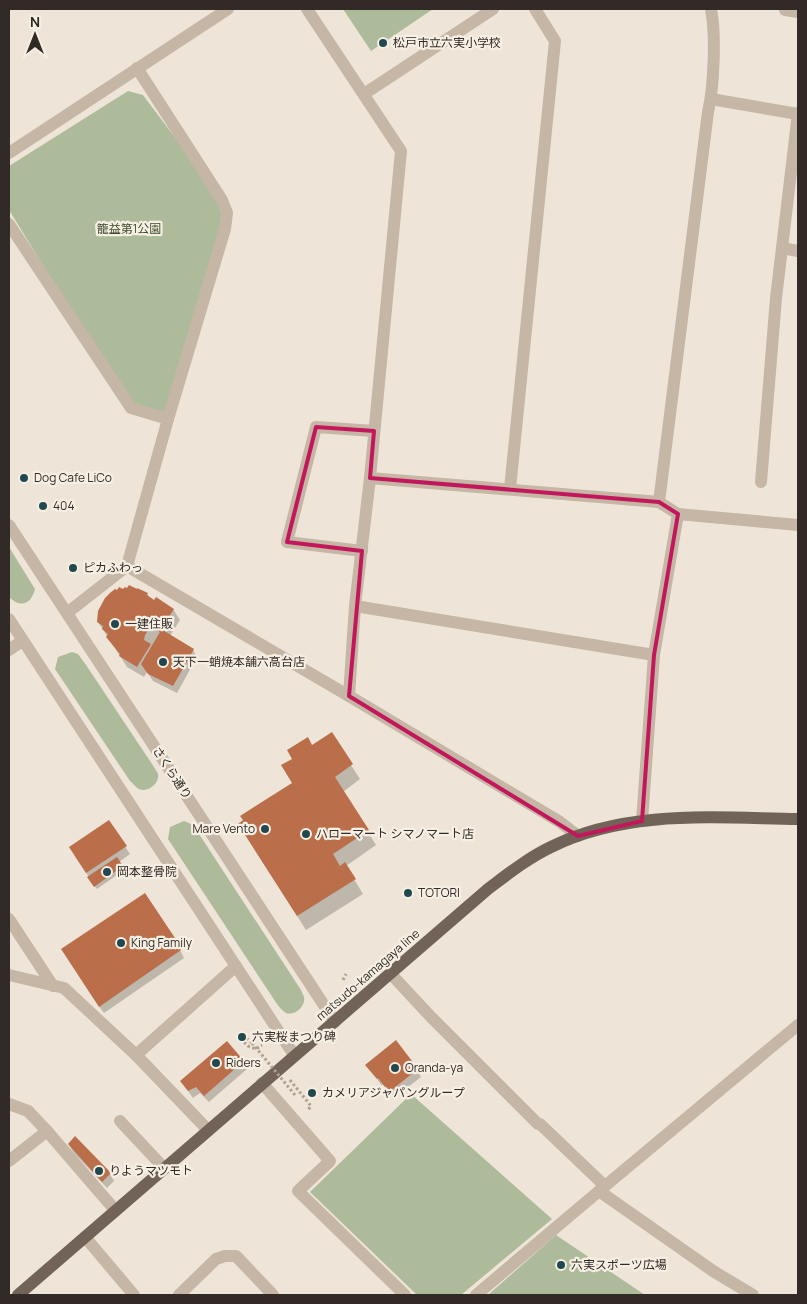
<svg xmlns="http://www.w3.org/2000/svg" width="807" height="1304" viewBox="0 0 807 1304" font-family="Manrope,'Noto Sans JP',sans-serif">
<rect width="100%" height="100%" fill="#eee5d8"/>
<g fill="#aebb9a">
<path d="M343,9H433L371,51Z"/>
<path d="M128,91L143,95L222,200L227,213L168,419L131,408L9,210V166Z"/>
<path d="M9,547L35,589C31,605 20,608 9,597Z"/>
<path d="M72,652L78,654L86,665L154,767C155,769 157,771 158,774C160,783 148,793 139,789C136,788 133,783 130,781L55,669L58,657Z"/>
<path d="M184,821L191,824L199,834L301,990C302,992 303,995 304,997C306,1006 295,1016 286,1013C283,1011 279,1007 277,1004L168,839L170,827Z"/>
<path d="M411,1094L552,1219L461,1295H417L310,1192Z"/>
<path d="M556,1235L645,1295H488Z"/>
</g>
<g fill="#0003">
<path d="M138,589L147,594L150,599L173,609L180,620L170,636L193,650L197,657L177,693L153,681L147,672L144,677L127,667L98,622L124,591Z"/>
<path d="M331,734L360,779L343,792L376,845L346,866L363,894L306,930L248,839L294,784L312,747Z"/>
<path d="M109,822L130,854L119,862L124,870L97,889L74,855Z"/>
<path d="M145,895L176,942L184,958L104,1013L98,1005Z"/>
<path d="M243,1062L247,1069L209,1102L200,1093L193,1098L181,1081Z"/>
<path d="M367,1065L417,1069L421,1077L394,1098L383,1084L382,1086Z"/>
<path d="M69,1145L110,1174L114,1181L107,1188L73,1152Z"/>
</g>
<g fill="#ba6e4a">
<path d="M129,585L137,589V588L148,593L147,595L154,600L156,597L174,609L161,629L194,649L173,686L148,674L141,664L160,632L152,627L151,629H149L145,635L144,640L151,644L137,667L119,656L120,654L106,637L108,634L102,629L103,626L97,622L98,611L105,598L110,593L115,589L117,590L119,587L123,589L125,587L127,588Z"/>
<path d="M332,732L353,764L335,777L369,830L333,854L340,866L345,862L356,879L297,916L238,824L243,820L240,816L292,783L281,765L292,759L287,750L308,737L312,745Z"/>
<path d="M109,820L127,846L86,873L69,847Z"/>
<path d="M117,857L123,866L94,887L87,877Z"/>
<path d="M145,893L177,941L175,942L181,950L99,1007L61,949Z"/>
<path d="M396,1040L418,1069L389,1092L378,1078L377,1079L365,1065Z"/>
<path d="M227,1041L244,1061L204,1096L196,1087L188,1091L180,1081Z"/>
<path d="M75,1136L111,1173L102,1182L68,1144Z"/>
</g>
<g fill="none" stroke-linecap="round" stroke-linejoin="round">
<g stroke="#b0a090" stroke-width="3" stroke-dasharray="2.5 2.5" stroke-linecap="butt">
<path d="M343,980L346,974"/>
<path d="M252,1043L242,1034L239,1037L248,1046L256,1049L262,1045"/>
<path d="M290,1080L311,1106L308,1110"/>
</g>
<g stroke="#c5b6a6" stroke-width="12">
<path d="M307,9L401,151L370,478L355,606L349,696"/>
<path d="M786,9L785,10L798,12"/>
<path d="M364,94L493,9"/>
<path d="M711,99L798,114"/>
<path d="M798,113L782,248L798,251"/>
<path d="M9,153L228,9"/>
<path d="M9,224L131,408L168,419L225,229L227,213L222,200L137,68"/>
<path d="M370,478L659,502"/>
<path d="M761,482L776,298L782,248"/>
<path d="M510,489L555,41L535,9"/>
<path d="M678,514L798,525"/>
<path d="M9,525L335,1022"/>
<path d="M362,551L287,542L316,427L374,431"/>
<path d="M127,566L349,696L560,822L578,836"/>
<path d="M355,606L654,655"/>
<path d="M67,613L127,566L168,419"/>
<path d="M9,619L294,1055"/>
<path d="M9,650L22,641"/>
<path d="M642,821L654,655L678,514L659,502L708,112C714,87 716,34 711,9"/>
<path d="M9,919L53,986"/>
<path d="M391,974L431,1017L538,1124H540L605,1186"/>
<path d="M9,975L64,988L136,1055L208,1130"/>
<path d="M136,1055L236,966"/>
<path d="M262,1083L330,1161L298,1191L405,1295"/>
<path d="M9,1104L28,1111L47,1131L115,1210"/>
<path d="M120,1121L164,1168"/>
<path d="M9,1161L47,1131"/>
<path d="M599,1191L713,1271L753,1295"/>
<path d="M85,1237L134,1295"/>
<path d="M179,1295L216,1259L225,1256H236L273,1295"/>
<path d="M476,1295L605,1186L798,1025"/>
</g>
<path stroke="#726358" stroke-width="12" d="M18,1295L488,889C508,874 528,858 551,847C627,809 716,818 798,819"/>
<path stroke="#b0a090" stroke-width="3" stroke-dasharray="2.5 2.5" stroke-linecap="butt" d="M252,1043L295,1095"/>
</g>
<path fill="none" stroke="#c2185b" stroke-width="4" stroke-linejoin="round" d="M316,427L374,431L370,478L659,502L678,514L654,655L642,821L578,836L349,696L362,551L287,542Z"/>
<g fill="#20484e" stroke="#f6efe4" stroke-width="2">
<circle cx="383" cy="43" r="5"/>
<circle cx="24" cy="478" r="5"/>
<circle cx="43" cy="506" r="5"/>
<circle cx="73" cy="568" r="5"/>
<circle cx="115" cy="624" r="5"/>
<circle cx="163" cy="662" r="5"/>
<circle cx="265" cy="829" r="5"/>
<circle cx="306" cy="834" r="5"/>
<circle cx="107" cy="872" r="5"/>
<circle cx="408" cy="893" r="5"/>
<circle cx="121" cy="943" r="5"/>
<circle cx="242" cy="1037" r="5"/>
<circle cx="216" cy="1063" r="5"/>
<circle cx="395" cy="1068" r="5"/>
<circle cx="312" cy="1093" r="5"/>
<circle cx="99" cy="1171" r="5"/>
<circle cx="561" cy="1265" r="5"/>
</g>
<g text-anchor="middle" stroke-width="4.5" stroke-linejoin="round" paint-order="stroke">
<g font-size="12" fill="#312a26" stroke="#f6efe4" text-anchor="start">
<text x="393" y="47">松戸市立六実小学校</text>
<text x="34" y="482">Dog Cafe LiCo</text>
<text x="53" y="510">404</text>
<text x="83" y="572">ピカふわっ</text>
<text x="125" y="628">一建住販</text>
<text x="173" y="666">天下一蛸焼本舗六高台店</text>
<text x="255" y="833" text-anchor="end">Mare Vento</text>
<text x="316" y="838">ハローマート シマノマート店</text>
<text x="117" y="876">岡本整骨院</text>
<text x="418" y="897">TOTORI</text>
<text x="131" y="947">King Family</text>
<text x="252" y="1041">六実桜まつり碑</text>
<text x="226" y="1067">Riders</text>
<text x="405" y="1072">Oranda-ya</text>
<text x="322" y="1097">カメリアジャパングループ</text>
<text x="109" y="1175">りようマツモト</text>
<text x="571" y="1269">六実スポーツ広場</text>
</g>
<g font-size="12" fill="#3f4d2c" stroke="#f6efe4">
<text x="129" y="233">籠益第1公園</text>
</g>
<g font-size="12" fill="#312a26" stroke="#f6efe4">
<text transform="translate(172 773) rotate(57)" y="4">さくら通り</text>
<text transform="translate(368 975) rotate(-41)" y="4">matsudo-kamagaya line</text>
</g>
</g>
<rect width="807" height="1304" fill="none" stroke="#312a26" stroke-width="20"/>
<g transform="translate(35 35)" stroke="#f6efe4" stroke-width="4" paint-order="stroke">
<path d="M0-4L9 19L0 12L-9 19Z" fill="#312a26"/>
<text y="-8" font-size="14" font-weight="bold" text-anchor="middle" fill="#312a26">N</text>
</g>
</svg>
